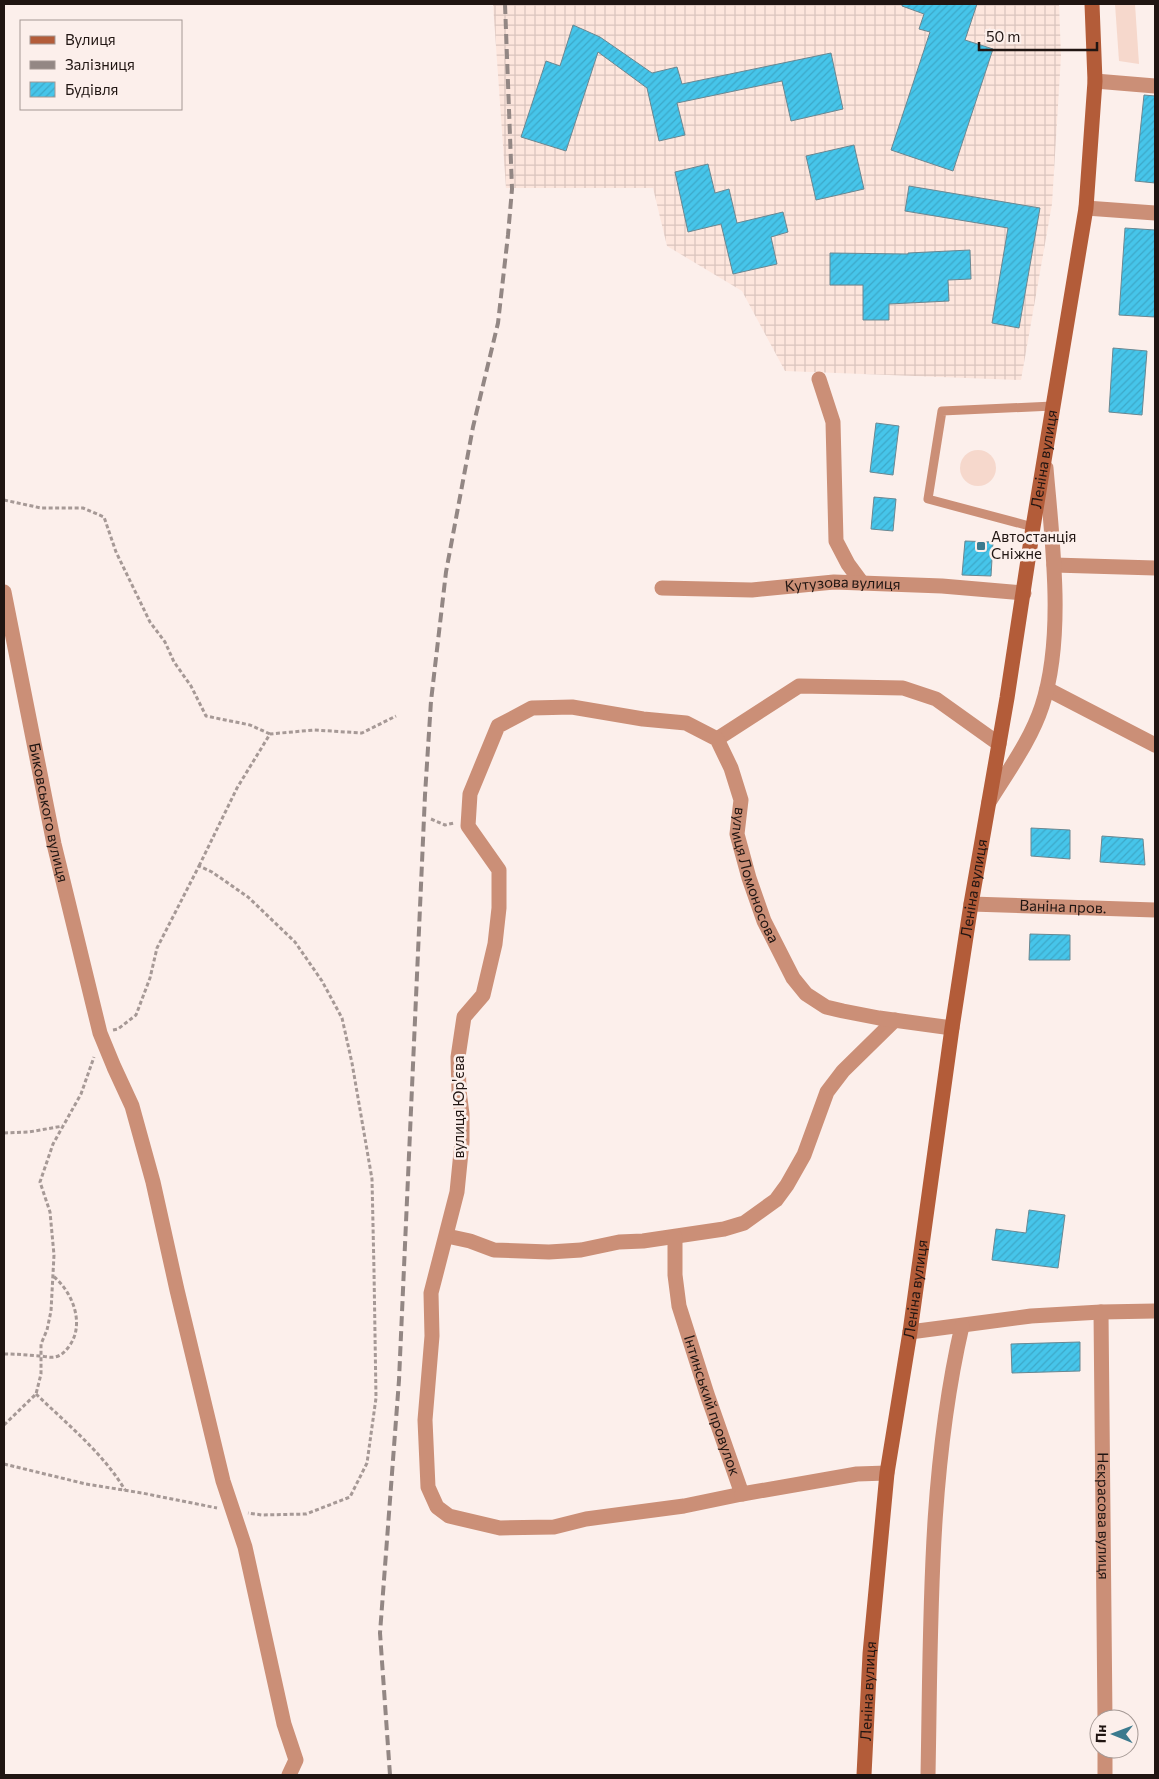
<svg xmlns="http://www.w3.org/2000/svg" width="1159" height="1779" viewBox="0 0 1159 1779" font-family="Commissioner,sans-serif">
<defs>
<pattern id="industrial-grid" width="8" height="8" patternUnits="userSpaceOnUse" patternTransform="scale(1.25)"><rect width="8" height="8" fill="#fde6dd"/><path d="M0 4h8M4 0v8" fill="none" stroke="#d9c4bd"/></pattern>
<pattern id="building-hatch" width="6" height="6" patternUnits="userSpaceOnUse" patternTransform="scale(1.25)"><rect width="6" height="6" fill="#46c5ea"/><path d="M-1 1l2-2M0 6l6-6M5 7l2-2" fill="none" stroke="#3da8c8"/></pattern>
</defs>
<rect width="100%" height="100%" fill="#fcefeb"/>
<path fill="url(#industrial-grid)" d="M493,4H1059L1061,56L1052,204L1021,380L785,371L742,291L667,246L653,188H506Z"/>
<g fill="#f6d8cc">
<path d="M1115,4H1135L1139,64L1119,61Z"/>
<circle cx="978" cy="468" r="18"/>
</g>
<g fill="url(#building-hatch)" stroke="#6a8791">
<path d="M902,4H977L965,40L993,49L953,171L891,150L930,32L919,29L924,14L902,6Z"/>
<path d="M573,25L600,37L652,73L677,67L682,84L831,53L843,109L791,121L782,81L677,103L685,135L659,141L647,88L598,52L566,151L521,137L546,61L560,66Z"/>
<path d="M1144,95L1155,96V183L1135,181Z"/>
<path d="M854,145L864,189L816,200L806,156Z"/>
<path d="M708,164L715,193L729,189L737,223L783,212L788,232L771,237L777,264L733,274L721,224L688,232L675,172Z"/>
<path d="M909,186L1040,208L1019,328L992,323L1008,228L905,211Z"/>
<path d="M1125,228L1155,230V317L1119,315Z"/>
<path d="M970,250L971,279L948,280L949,301L889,304V320H863V285H830V253L908,254V253Z"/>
<path d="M1113,348L1147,351L1142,415L1109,412Z"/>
<path d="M876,423L899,426L893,475L870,472Z"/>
<path d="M874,497L896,499L893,531L871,529Z"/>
<path d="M965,541L993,542L991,576L962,575Z"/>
<path d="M1031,828L1070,830V859L1031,856Z"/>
<path d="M1102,836L1143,839L1145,865L1100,862Z"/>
<path d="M1030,934L1070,935V960H1029Z"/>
<path d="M1029,1210L1065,1215L1058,1268L992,1260L996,1229L1026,1233Z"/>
<path d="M1080,1342V1371L1012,1373L1011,1344Z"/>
</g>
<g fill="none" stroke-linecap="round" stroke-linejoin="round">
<g stroke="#a69996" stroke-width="3" stroke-dasharray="4 2.5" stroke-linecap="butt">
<path d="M4,500L41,508H83L104,517L116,552L150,622L165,642L174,662L191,686L206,716L250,725L270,734"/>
<path d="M431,819L445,825L454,823"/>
<path d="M199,866L237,788L270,734L314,730L362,733L396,716"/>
<path d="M113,1030L118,1029L136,1015L150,978L157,948L199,866L212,872L248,897L295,942L322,981L342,1018L352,1063L372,1179L374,1271L376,1398L367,1463L350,1497L306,1514L262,1515L248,1513"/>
<path d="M4,1133L29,1132L63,1126"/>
<path d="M4,1354C16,1354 27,1355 39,1356C44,1356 50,1358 55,1357C61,1356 66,1351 70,1345C85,1323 72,1291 53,1276"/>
<path d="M36,1394C67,1424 103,1453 125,1490"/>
<path d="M4,1425L36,1394L41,1374V1344L47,1330L51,1311L54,1255L50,1212L40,1182L53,1144L81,1094L94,1057"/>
<path d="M4,1464L86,1484L142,1493L217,1508"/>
</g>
<path stroke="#cb8f77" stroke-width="9" d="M1033,527L928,499L942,411L1053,406"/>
<g stroke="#cb8f77" stroke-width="15">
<path d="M1095,81L1155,86"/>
<path d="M1086,208L1155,213"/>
<path d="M819,379L833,422L836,541L848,564L862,583"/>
<path d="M1054,565L1155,568"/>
<path id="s1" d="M662,588L752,590L834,582L942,586L1024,593"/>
<path id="s2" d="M4,592L54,844L100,1033L114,1067L132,1106L153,1182L177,1290L223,1481L245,1547L284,1724L296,1760L289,1775"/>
<path d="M1047,689L1155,745"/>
<path d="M717,739L799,686L903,688L936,699L999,744"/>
<path d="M989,802C1008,771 1031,740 1042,706C1065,636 1052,540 1046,468"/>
<path id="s3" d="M971,904L1155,910"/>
<path d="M447,1236L470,1241L494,1250L549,1252L581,1250L619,1242L643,1241L724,1229L744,1223L776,1200L787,1185L804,1155L827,1092L843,1071L895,1020"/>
<path id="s4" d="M675,1237V1275L679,1306L707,1394L742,1494L684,1506L586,1519L554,1527L500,1528L449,1516L437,1507L428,1487L425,1420L432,1336L431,1293L457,1192L462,1142V1114L459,1091L458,1057L464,1017L483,995L495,944L499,908V870L468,826L470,794L498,726L532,708L572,707L643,719L686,723L717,739L731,768L741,800L737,834L749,878L764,921L793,978L806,994L826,1007L843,1011L879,1018L952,1028"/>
<path id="s5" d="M1101,1312L1105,1719"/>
<path d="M910,1332L1031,1316L1101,1312L1155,1311"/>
<path d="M742,1494L857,1474L887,1473"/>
<path d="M1105,1749V1775"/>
<path d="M928,1775C931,1625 928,1473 962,1326"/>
</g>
<path stroke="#b35c39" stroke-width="15" id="s6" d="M864,1775L870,1654L887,1473L910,1332L952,1028L971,904L1007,698L1033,527L1086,208L1095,81L1092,4"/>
<path stroke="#938784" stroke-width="4" stroke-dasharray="10 5" stroke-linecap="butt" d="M390,1775L380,1633L399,1380L425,795L431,701L446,572L473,427L498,323L508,235L512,189L505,4"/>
</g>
<rect fill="#3b7a8e" stroke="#fcefeb" stroke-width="2" x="976" y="541" width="10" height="10" rx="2.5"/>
<g text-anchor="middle" stroke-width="5" stroke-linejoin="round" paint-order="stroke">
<g font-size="15" fill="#201512" stroke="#fcefeb">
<text dy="5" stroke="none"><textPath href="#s6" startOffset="1329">Леніна вулиця</textPath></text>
<text dy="5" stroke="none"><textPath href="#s1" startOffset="181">Кутузова вулиця</textPath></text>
<text dy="5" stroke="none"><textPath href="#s2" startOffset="225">Биковського вулиця</textPath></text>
<text dy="5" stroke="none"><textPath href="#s4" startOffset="1764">вулиця Ломоносова</textPath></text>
<text dy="5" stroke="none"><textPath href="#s6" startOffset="894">Леніна вулиця</textPath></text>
<text dy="5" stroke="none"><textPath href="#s3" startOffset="92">Ваніна пров.</textPath></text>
<text transform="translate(459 1107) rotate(-90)" y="5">вулиця Юр'єва</text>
<text dy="5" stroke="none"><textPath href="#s6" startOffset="489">Леніна вулиця</textPath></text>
<text dy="5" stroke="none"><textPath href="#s4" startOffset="174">Інтинський провулок</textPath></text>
<text dy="5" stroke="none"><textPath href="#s5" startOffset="204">Нєкрасова вулиця</textPath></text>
<text dy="5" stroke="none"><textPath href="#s6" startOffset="84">Леніна вулиця</textPath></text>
</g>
<g font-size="15" fill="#201512" stroke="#fcefeb" text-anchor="start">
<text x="991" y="542">Автостанція<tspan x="991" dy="17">Сніжне</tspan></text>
</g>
</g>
<rect width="1159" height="1779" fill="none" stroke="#201512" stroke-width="10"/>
<rect x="20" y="20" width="162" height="90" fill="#fcefeb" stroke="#a49894"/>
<rect x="30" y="36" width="25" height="8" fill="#b35c39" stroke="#a49894"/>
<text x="65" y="45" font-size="15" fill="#201512">Вулиця</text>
<rect x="30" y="61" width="25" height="8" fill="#938784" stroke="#a49894"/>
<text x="65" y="70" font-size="15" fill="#201512">Залізниця</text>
<rect x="30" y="82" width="25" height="15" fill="url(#building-hatch)" stroke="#a49894"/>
<text x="65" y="95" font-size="15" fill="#201512">Будівля</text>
<g transform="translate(1114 1734) rotate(271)"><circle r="24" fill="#fcefeb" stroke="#a49894"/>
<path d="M0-4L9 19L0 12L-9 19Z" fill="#3b7a8e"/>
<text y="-8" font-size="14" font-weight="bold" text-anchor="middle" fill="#201512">Пн</text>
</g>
<path d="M979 42v8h118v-8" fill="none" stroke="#201512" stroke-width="2.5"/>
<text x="986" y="42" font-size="15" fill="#201512" stroke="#fcefeb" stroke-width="4" paint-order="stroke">50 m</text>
</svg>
